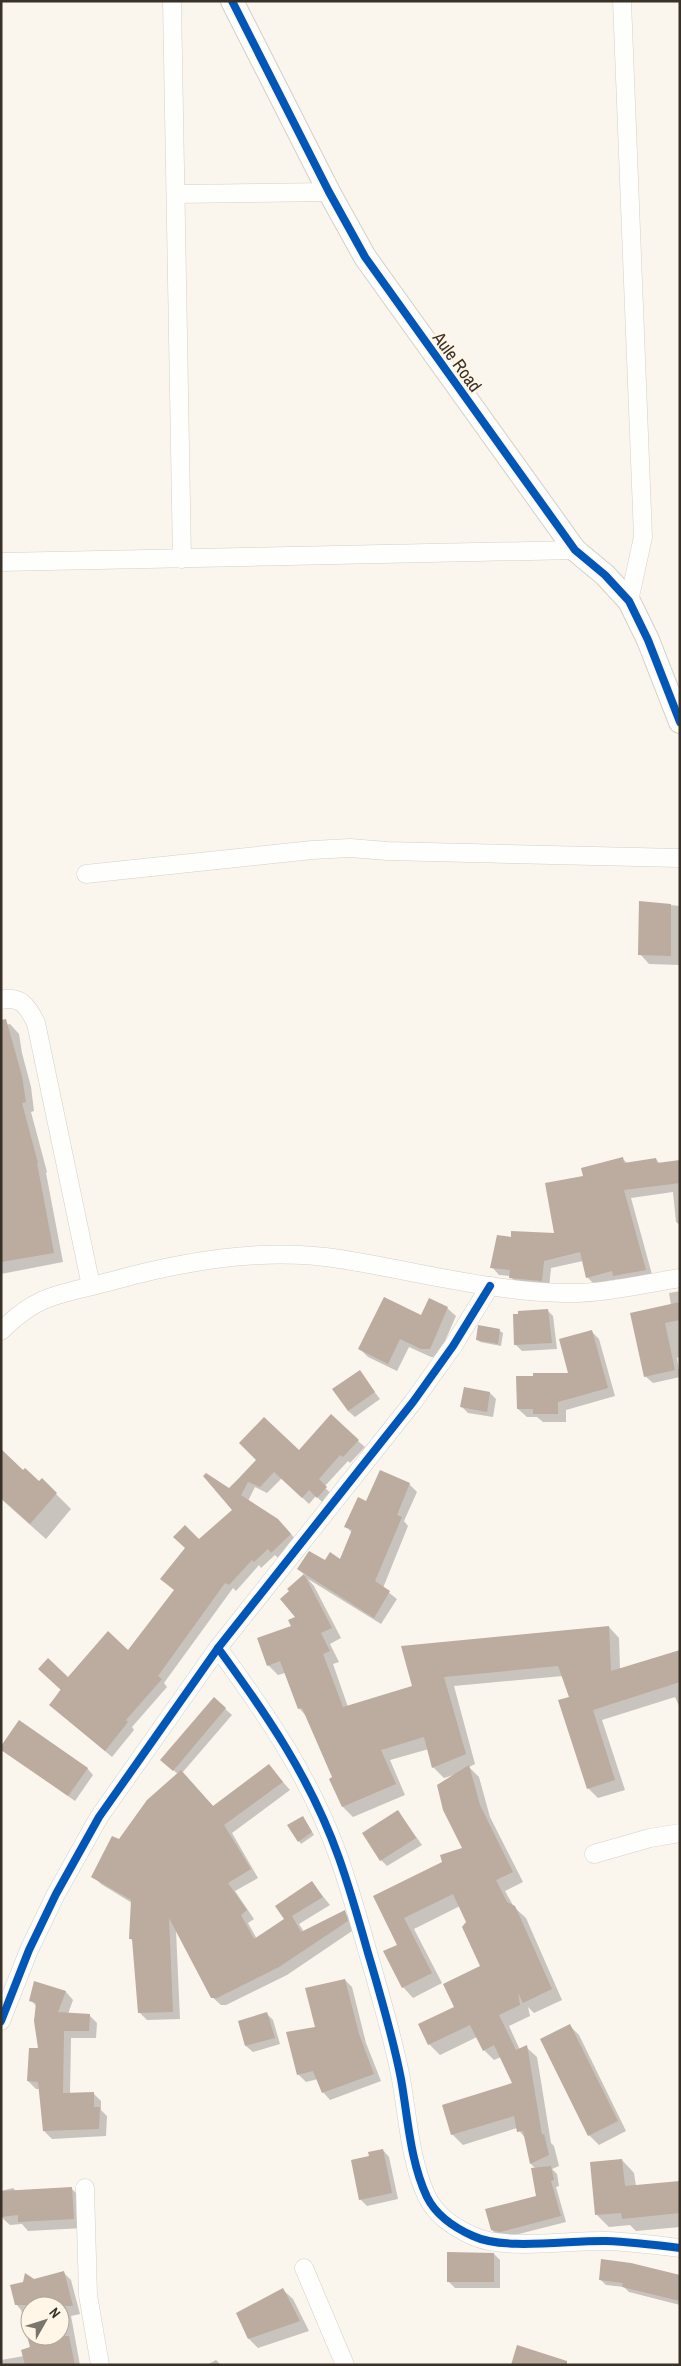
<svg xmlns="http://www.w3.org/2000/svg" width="681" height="2366" viewBox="0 0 681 2366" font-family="'Archivo Narrow',sans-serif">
<rect width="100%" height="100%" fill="#faf5ed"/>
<g fill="#0003" fill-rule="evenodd">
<path d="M640,902L680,906V965L649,964L640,954Z"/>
<path d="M10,1024L19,1034L22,1053L31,1087L34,1111L31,1112L47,1172L46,1173L63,1262L1,1274V1026Z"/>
<path d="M622,1158L628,1164L656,1159L660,1164L680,1162V1225L676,1222L673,1192L631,1198L653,1278L622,1283L618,1279L595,1285L587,1277L583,1261L551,1268L549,1288L518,1285L510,1276L499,1275L492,1267L512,1238L555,1235L585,1177Z"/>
<path d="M680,1291V1357L677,1358L680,1377L653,1383L645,1376L671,1305L669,1293Z"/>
<path d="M447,1308L456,1316L438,1357H431L409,1347L397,1371L368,1357L360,1349L422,1317Z"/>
<path d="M547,1310L553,1316L557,1349L522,1351L515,1344Z"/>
<path d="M500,1331L503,1333L501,1346L480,1342L477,1339Z"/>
<path d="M591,1331L599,1339L615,1396L566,1410V1422H543L537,1417H527L518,1409L570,1375Z"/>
<path d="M359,1372L380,1399L355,1417L348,1411Z"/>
<path d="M490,1393L496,1399L493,1417L468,1413L462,1407Z"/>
<path d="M358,1441L365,1447L350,1463L348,1461L324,1487L333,1495L324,1504L316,1496L309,1504L282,1478L267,1493L255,1487L248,1501L285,1527L297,1541L278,1558L275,1555L261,1568L259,1565L236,1591L233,1588L164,1683L167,1687L132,1727L134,1730L112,1757L50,1705L68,1678L129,1652L175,1590L199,1540L234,1510L229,1489L299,1452Z"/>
<path d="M1,1456L39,1482L42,1480L71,1509L46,1539L1,1499Z"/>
<path d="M409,1484L417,1492L404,1521L408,1526L383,1588L397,1599L381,1624L308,1579L314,1586L341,1638L330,1644L339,1662L333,1664L348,1707L413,1687L403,1647L609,1627L619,1638L620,1669L680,1651V1708L675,1697L602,1720L625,1790L598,1798L588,1788L570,1697L563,1676L454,1686L475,1764L469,1767L479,1777L490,1817L523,1882L505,1891L514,1907L526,1918L562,2000L534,2013L528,2007L530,2016L509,2026L520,2050L526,2047L537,2057L551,2143L554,2146L559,2166L552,2169L557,2174L559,2186L556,2187L566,2222L507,2237L498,2236L492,2230L538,2197L536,2169L531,2164L526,2139L517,2128L463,2145L452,2134L514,2084L501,2057L494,2060L484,2050L477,2037L440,2055L429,2044L482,1967L467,1922L460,1906L414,1929L442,1983L413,1998L403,1987L399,1945L375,1897L444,1863L463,1848L457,1774L444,1778L434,1768L429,1749L390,1760L405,1795L353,1817L343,1807L331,1779L334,1778L307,1717L299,1708L285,1673L278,1675L268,1665L297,1617L305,1575L298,1569L325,1562L341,1561L352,1533L346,1526L367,1502Z"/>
<path d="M214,1699L232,1715L182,1773L214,1807L269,1766L290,1790L232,1833L258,1878L235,1891L254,1919L248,1923L257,1939L286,1920L312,1883L330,1905L299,1924L304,1932L344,1912L352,1920L355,1929L287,1975L226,2005H221L212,1997L176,1930L180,2019L147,2020L139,2012L133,1941L130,1938L132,1903L101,1884L93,1876L119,1841L178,1774L168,1766Z"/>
<path d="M1,1749L87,1768L93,1775L75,1801Z"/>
<path d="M398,1811L422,1845L387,1866L381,1860Z"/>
<path d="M305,1820L314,1835L301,1844L289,1826Z"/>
<path d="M345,1980L352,1987L366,2043L381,2081L330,2100L323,2092L318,2079L306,2082L298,2074L316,2028Z"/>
<path d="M35,1983L66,1992L73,2000L68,2014L89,2015L97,2023L96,2038H71L70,2094L93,2093L101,2101V2110L107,2116L106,2136L52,2139L44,2131L40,2089H36L28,2081L39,2049L36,2006L31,2000Z"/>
<path d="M267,2014L273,2020L280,2044L253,2052L246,2046Z"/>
<path d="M570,2026L579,2035L626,2131L599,2145L589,2135Z"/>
<path d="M383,2150L389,2157L398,2199L367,2206L360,2199L371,2157Z"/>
<path d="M622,2160L634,2173L636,2186L680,2182V2227L636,2231L630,2225L609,2227L597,2215Z"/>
<path d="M13,2188L16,2191L71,2188L80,2197L83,2228L28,2231L22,2224L10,2225L1,2217V2191Z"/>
<path d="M494,2254L500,2260V2288H455L448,2281Z"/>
<path d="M63,2272L71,2280L80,2314L71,2316L80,2365H1V2360L24,2356L31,2347L21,2310L16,2304L34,2280ZM30,2306H60V2336H30Z"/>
<path d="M680,2276V2305L629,2292L624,2287L606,2285L600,2279Z"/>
<path d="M283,2290L293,2299L309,2331L258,2348L249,2339Z"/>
<path d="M216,2360L221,2365H207Z"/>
</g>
<g fill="#bcab9f">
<path d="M639,901L671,904V956L638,955Z"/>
<path d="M6,1019L22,1076L26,1102L22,1103L38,1163H37L54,1253L1,1262V1020Z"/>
<path d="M623,1157L624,1163L656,1158L657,1163L680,1160V1183L624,1190L646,1270L613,1276L612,1271L586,1278L580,1252L544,1261L542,1281L509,1278L510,1270L490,1268L497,1235L511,1237V1231L554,1233L545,1183L583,1176L581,1168Z"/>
<path d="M384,1297L421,1315L429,1298L448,1307L430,1349H421L400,1339L388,1364L358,1349Z"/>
<path d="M680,1302V1320L665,1323L675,1370L644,1377L630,1313Z"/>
<path d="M548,1309L552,1343L514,1345L513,1314H518V1311Z"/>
<path d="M478,1325L500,1329L498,1344L476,1340Z"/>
<path d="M592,1330L608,1388L558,1402V1414H533V1409H517L516,1376H533V1373H568L559,1339Z"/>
<path d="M360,1370L375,1392L348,1411L332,1389Z"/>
<path d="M464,1387L490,1392L487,1412L460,1407Z"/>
<path d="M331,1414L359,1440L343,1457L340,1455L319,1479L327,1487L317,1498L309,1490L302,1498L274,1472L260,1487L248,1482L241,1495L278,1519L291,1534L271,1553L268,1549L254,1562L252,1560L229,1585L225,1583L158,1676L162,1679L126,1720L128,1722L105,1751L49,1705L61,1690L38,1669L48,1658L68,1677L108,1631L128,1650L174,1590L160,1579L185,1548L173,1537L185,1525L199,1539L232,1510L203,1476L206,1473L229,1488L239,1478L256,1460L239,1443L264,1417L299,1450Z"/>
<path d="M1,1449L23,1470L25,1468L39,1481L42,1478L57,1493L30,1524L1,1498Z"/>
<path d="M380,1470L410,1483L397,1515L402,1517L375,1581L390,1591L374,1618L297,1569L309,1551L325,1560L330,1552L340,1559L352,1530L344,1527L358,1497L366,1501Z"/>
<path d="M304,1574L332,1628L321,1633L330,1651L323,1654L343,1707L412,1686L401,1646L609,1626L611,1671L680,1650V1682L593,1710L615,1780L587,1789L558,1700L569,1697L558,1666L444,1677L466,1754L432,1768L424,1737L381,1750L396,1784L342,1807L329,1779L332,1777L302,1708L298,1709L280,1661L267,1666L257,1638L291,1626L288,1620L295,1617L280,1599L289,1591L287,1589Z"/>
<path d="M214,1697L226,1708L173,1771L160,1760Z"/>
<path d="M19,1720L88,1768L68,1796L1,1750V1746Z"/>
<path d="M269,1764L283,1782L224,1825L251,1869L228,1883L247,1910L241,1915L254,1939L284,1919L275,1906L312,1881L323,1897L292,1916L301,1932L345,1910L348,1921L279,1967L217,1998H211L169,1918L173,2012L138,2013L132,1939H129L131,1900L91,1877L112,1836L119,1839L147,1800L181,1770L213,1806Z"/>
<path d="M469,1765L480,1805L513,1872L496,1880L507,1902L515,1906L552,1989L523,2003L518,1993L520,2005L499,2015L516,2050L527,2045L542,2135L544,2134L549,2155L530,2164L523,2131L517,2132L514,2116L451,2135L442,2105L512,2083L494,2045L483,2051L470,2025L428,2045L418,2024L454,2007L443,1984L480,1966L462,1927L466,1922L453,1894L404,1918L432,1973L402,1988L383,1951L397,1945L373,1896L442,1862L440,1855L462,1848L443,1810L437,1785Z"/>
<path d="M398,1810L416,1838L380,1861L362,1833Z"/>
<path d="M303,1816L312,1832L298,1842L287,1825Z"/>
<path d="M345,1979L359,2034L374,2074L322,2093L313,2071L297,2075L286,2032L315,2027L305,1988Z"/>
<path d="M34,1981L66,1991L58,2012L90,2014L89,2031H64L63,2093L94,2092V2107H100L99,2129L43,2131L38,2082L27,2081L29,2048H38L34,2021L36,2003L29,2001Z"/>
<path d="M267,2012L275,2038L245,2046L238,2021Z"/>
<path d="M570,2024L618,2121L588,2136L540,2039Z"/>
<path d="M383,2149L392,2193L359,2200L351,2160L369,2156L368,2152Z"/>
<path d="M622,2159L625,2186L680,2181V2213L622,2219L621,2213L595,2215L590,2162Z"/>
<path d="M551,2166L554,2180L551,2181L561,2216L500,2232L491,2230L485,2209L536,2196L531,2168Z"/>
<path d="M72,2187L74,2219L18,2222V2215L1,2217V2191Z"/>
<path d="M447,2252L494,2253V2282H447Z"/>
<path d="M601,2259L631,2263L680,2275V2301L622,2287L623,2283L599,2280Z"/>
<path d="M64,2271L73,2306L15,2305L10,2285L23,2282L25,2273L34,2279Z"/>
<path d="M283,2288L300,2321L248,2339L236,2313Z"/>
<path d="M27,2336H69L75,2365H25L21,2350L30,2347Z"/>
<path d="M517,2345L567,2361V2365H511Z"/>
</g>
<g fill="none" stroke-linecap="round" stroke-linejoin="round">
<defs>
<g id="minor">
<path d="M172,1C174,187 177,373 182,559"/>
<path d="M622,1L643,537L629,601"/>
<path d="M176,194L329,192"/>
<path d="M1,562L575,550"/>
<path d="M86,874L312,850L350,848L387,851L680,858"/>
<path d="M1,1000C21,995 28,1007 36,1023L91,1286"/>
<path d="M1,1331C39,1293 60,1295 108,1282C183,1261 263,1247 340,1259C414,1271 488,1291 564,1293C602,1294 642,1284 680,1278"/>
<path d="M218,1648C267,1715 311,1779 339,1858C350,1889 359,1921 368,1953C380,1994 393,2037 401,2079C408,2118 410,2161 427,2197C436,2215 455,2228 473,2236C505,2251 570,2240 606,2241C631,2242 656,2245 680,2248"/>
<path d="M594,1854L650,1838L680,1833"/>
<path d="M1,2021L29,1950L56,1894L99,1817L218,1648L413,1402L453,1346L490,1286"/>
<path d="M85,2188L88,2295L100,2365"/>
<path d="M304,2268L345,2365"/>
</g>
<path id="tertiary" d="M232,1L329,192L365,257L575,550L605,575L629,601L648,640L680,722"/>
</defs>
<use href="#minor" stroke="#d5d0c8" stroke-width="19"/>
<use href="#tertiary" stroke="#d5d0c8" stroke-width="24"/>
<use href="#minor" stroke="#fefefc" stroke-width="18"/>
<use href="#tertiary" stroke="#fefefc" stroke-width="22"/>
<defs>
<g id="cycleway">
<path d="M232,1L329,192L365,257L575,550L605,575L629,601L648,640L680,722"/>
<path d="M218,1648C267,1715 311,1779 339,1858C350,1889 359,1921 368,1953C380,1994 393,2037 401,2079C408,2118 410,2161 427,2197C436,2215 455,2228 473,2236C505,2251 570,2240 606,2241C631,2242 656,2245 680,2248"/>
<path d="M1,2021L29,1950L56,1894L99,1817L218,1648L413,1402L453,1346L490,1286"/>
</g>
</defs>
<use href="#cycleway" stroke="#fff6e8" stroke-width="11"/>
<use href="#cycleway" stroke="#0057b8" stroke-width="8"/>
</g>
<g text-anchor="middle" stroke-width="5" stroke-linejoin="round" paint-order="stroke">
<g font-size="18" fill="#373128" stroke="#fff6e8">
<text transform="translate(457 362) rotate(54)" y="6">Aule Road</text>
</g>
</g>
<rect width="681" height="2366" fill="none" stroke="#373128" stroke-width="5"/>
<g transform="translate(45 2321) rotate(51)"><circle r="24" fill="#fff6e8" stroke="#afa79b"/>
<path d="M0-4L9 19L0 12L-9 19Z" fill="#7b766d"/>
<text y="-8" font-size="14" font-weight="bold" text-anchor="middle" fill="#373128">N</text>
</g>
</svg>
